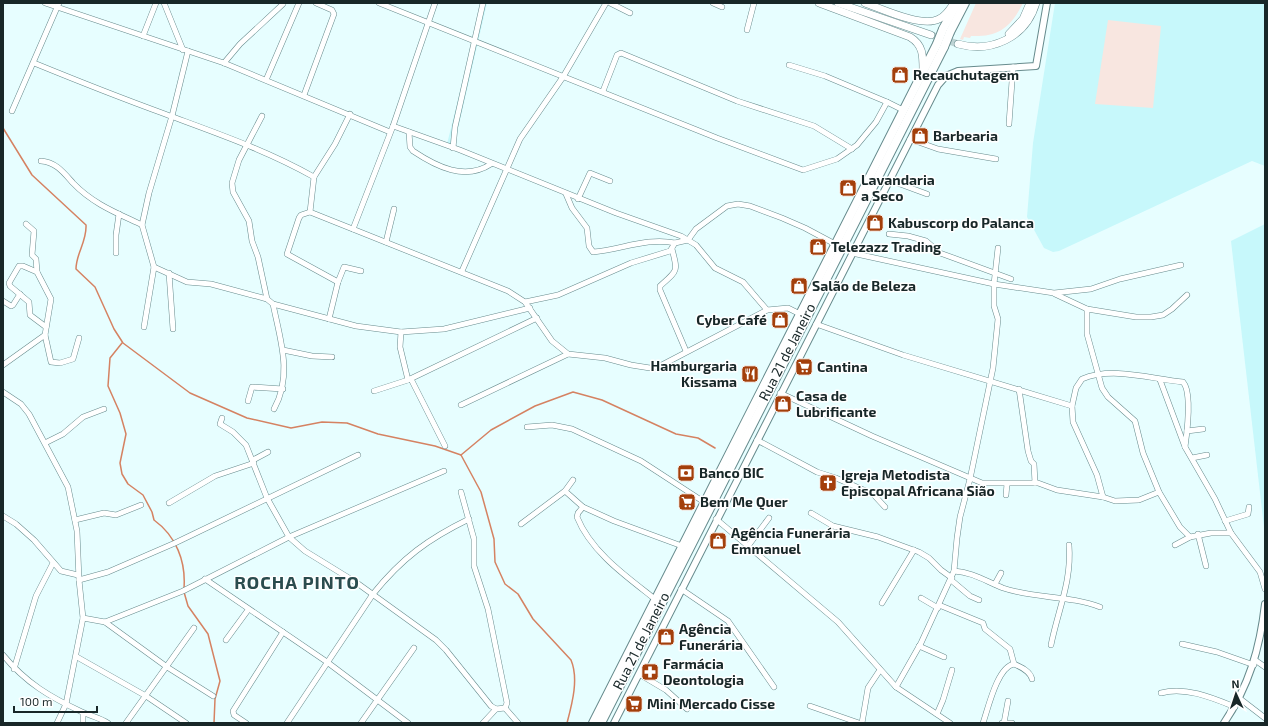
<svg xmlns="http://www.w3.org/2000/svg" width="1268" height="726" viewBox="0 0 1268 726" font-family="'Exo 2',sans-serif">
<rect width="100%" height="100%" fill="#e7feff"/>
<g fill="#c7f8fb">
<path d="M482,3H487L454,146L447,144Z"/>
<path d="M1055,3H1265V166L1252,161L1059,251L1053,252L1044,248L1027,217L1033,143Z"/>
<path d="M1265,224V536L1231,241Z"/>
</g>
<g fill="#f8e6e0">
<path d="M976,3H1023C1011,27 999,37 971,36L970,38L964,37L963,40L960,39Z"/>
<path d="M1108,20L1161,26L1153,108L1095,104Z"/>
</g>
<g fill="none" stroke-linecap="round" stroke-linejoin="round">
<g stroke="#d58262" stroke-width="1.5">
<path d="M3,128L32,175L86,225C87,242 76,253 76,269L95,287L114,329L123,343L190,393L247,418L291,428L322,422L347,423L378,434L435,446L461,455L481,492L494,539L495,562L505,584L518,594L533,619L571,660C579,679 572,704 567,723"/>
<path d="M122,343L110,358L108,386L120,413L126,434L120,463L122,474L128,484L143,495L152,512L154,520C176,536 186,561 184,588"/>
<path d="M461,455L491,430L535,406L573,392L602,400L676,434L698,438L715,448"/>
<path d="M184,592L188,606L208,634L220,681L215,699L214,723"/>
</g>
<path stroke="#bed3d4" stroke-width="7" stroke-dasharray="7 3.5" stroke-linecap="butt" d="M931,35L958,44"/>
<defs>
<g id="minor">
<path d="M45,3L224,63L390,132"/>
<path d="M164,3L183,50"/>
<path d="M379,3L717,138L803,170L837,159L857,145L876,122L887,102L903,110"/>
<path d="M610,3L630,13"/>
<path d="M713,3L722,7"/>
<path d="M747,30L754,3"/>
<path d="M143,36L156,3"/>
<path d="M34,63C78,81 121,98 165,114C216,133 266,150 314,177L310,212L508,291L525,302L552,341L568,354L605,358L631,365L650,368L660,366L767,310L788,308L800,314"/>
<path d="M224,63L240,44L283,4"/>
<path d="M789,65L825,76L887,102"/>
<path d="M266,80L299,3"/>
<path d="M603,91L617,55L621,53L737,101L814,126L852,149"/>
<path d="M304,95L334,14L332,10L316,3"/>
<path d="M12,111L59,3"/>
<path d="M262,116L239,160L232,183L233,192L249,221L252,241L258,257L267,299"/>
<path d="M1009,124L1013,67"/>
<path d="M393,126L460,150L616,213L681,236L696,245L715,268L743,282L767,310"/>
<path d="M409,132L410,147L413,151C437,167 465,181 491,164"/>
<path d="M910,139L938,149L996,159"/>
<path d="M453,148L455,127L483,3"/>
<path d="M41,161C56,162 64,173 73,183C93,204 117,213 142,225"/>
<path d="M314,177L335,144L350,114"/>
<path d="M889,180L927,194"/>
<path d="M566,194L572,208L587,228L589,246L593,252C620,250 647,237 675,243"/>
<path d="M578,199L590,173L610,181"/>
<path d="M310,212L301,215L299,218L287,254L338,282"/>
<path d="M26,224L34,231L32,255L36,259L37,272L51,299L45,335L51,362L60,363L73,359L79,338"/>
<path d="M353,229L393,126L435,3"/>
<path d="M889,234L908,236L926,241L940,253L1011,279"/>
<path d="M386,242L394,209"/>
<path d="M672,249C678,272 678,270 660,286V290L686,351"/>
<path d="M116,253V235L119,214"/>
<path d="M852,253L994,284L1054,293L1091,289L1120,279L1181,265"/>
<path d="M154,267L187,282L211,284L267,299L273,304L356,326L401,332L444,329L530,308"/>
<path d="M462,271L520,139L563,77L606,3"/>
<path d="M37,272L23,266H19L9,283L10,286L29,302L30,315L46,327"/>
<path d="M169,273L173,329"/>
<path d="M1055,294L1087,309L1136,317H1151L1163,315L1172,309L1187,295"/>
<path d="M3,301L11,306L13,305L20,294"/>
<path d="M525,302L558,295L631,263L670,251L675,243L688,240L696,229L727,206L738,204L750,206L782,218L805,228L835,244"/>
<path d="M273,304C280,339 293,375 274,409"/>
<path d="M1087,309V334L1102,388L1108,397L1135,421L1143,453L1159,492L1180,527L1190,537L1211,533H1231L1260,572L1265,589"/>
<path d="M329,319L338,282L344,267L361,271"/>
<path d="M816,324L903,355L1072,406"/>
<path d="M144,327L154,267L142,225L149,193L172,116L188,51"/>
<path d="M401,332L400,347L408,380"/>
<path d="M283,350L312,356L332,357"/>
<path d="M3,365L45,335"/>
<path d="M411,379L445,446"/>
<path d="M1160,380L1185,447L1215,499L1231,533"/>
<path d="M1019,389L1028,451L1031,461L1034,464L1035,483"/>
<path d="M374,391L408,380L537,318"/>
<path d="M3,392L21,404L29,414L68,487L77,531L79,580L83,618L66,704L57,723"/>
<path d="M780,393L872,436L982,483H1038L1057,490L1103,497L1115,501L1139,500L1159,492"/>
<path d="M248,401L252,387L283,389"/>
<path d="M461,405L568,354"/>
<path d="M222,418L220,424L233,432L246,445L267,498L289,537L305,551L357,583L436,640L446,650L491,706L496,709L505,708L518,723"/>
<path d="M527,427L552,425L572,429L641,461L704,502"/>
<path d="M1187,431L1203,429"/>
<path d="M757,440L817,472L836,478L873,494L885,507"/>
<path d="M45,443L63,434L83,417L104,409"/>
<path d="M1192,458L1207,455"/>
<path d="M253,460L268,452"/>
<path d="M565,491L583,507L578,513L577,517C591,552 627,577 655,599"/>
<path d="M461,492L474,539V566L488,609L507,703L505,708"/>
<path d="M1006,495L1007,484"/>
<path d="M1103,497L1097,475L1073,422L1072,406L1076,388L1082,379C1113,366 1151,379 1183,382C1192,392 1187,433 1185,447"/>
<path d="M169,503L215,476L254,463"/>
<path d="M583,507L614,521L682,546"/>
<path d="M811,513L833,526L878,537L919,552L929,558L941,570L952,578"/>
<path d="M3,516L16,524L34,540L61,571L78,575"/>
<path d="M716,519L838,622L896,687L950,723"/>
<path d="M75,520L104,513L116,515L141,505"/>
<path d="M1225,521L1248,514L1249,507"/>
<path d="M521,524L565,491L573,480"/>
<path d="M1198,534L1206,566"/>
<path d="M1175,545L1190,537"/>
<path d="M748,546L769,518"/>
<path d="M954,571C973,572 987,582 1003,588C1035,599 1069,595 1100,607"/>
<path d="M205,579L327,662L408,723"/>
<path d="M79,580L108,572L175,543L358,455"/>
<path d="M951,580L970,596L979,600"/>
<path d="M995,584L1001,573"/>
<path d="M681,589L728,621L774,687"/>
<path d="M921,598L938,608"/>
<path d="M882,603L914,550"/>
<path d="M939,605L983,623L985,629L1010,649L1014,664"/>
<path d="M83,618L105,622L183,591L289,537L444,471"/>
<path d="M105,622L167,667L213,696"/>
<path d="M226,640L248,610"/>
<path d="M1182,644L1217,652L1254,665"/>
<path d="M1051,645C1058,610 1072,581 1069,545"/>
<path d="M919,646L944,657"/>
<path d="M3,655C26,683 50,697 82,712C91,716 100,718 108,723"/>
<path d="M77,657L146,696L186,723"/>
<path d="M1255,660L1265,667"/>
<path d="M14,669L36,596L53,563"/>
<path d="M639,674L666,690L687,709"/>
<path d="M896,687L921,643L954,571L957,538L960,517L970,479L993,368L998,319L994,306V284L998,248"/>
<path d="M1161,693C1185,686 1213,698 1235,707"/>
<path d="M1239,698L1265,718"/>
<path d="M810,706L859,723"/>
<path d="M937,714L943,700L952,670"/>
<path d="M83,723V713"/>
<path d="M126,723L194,628"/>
<path d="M246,723L234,715L233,711L283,632"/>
<path d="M287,723L373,594C402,558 428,539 469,519"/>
<path d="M361,723L414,648"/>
<path d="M483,723L496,709"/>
<path d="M862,723L868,688L880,670"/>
<path d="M983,723C988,709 997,667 1014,664C1021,667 1030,671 1032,679"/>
<path d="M1002,723H1012"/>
<path d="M1004,723L1008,701"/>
</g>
<g id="tertiary">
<path d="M614,723L938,85L946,76L958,71L1036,66L1047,3"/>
<path d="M1224,723C1249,686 1260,648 1265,604"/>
</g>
<g id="secondary">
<path d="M819,3L910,37C923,45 923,55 923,70"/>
<path d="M838,3L931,35"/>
<path d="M865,3C882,9 922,28 939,19C946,16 950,9 954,3"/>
<path d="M1009,34L1023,19L1030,3"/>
<path d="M958,44C991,53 1026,38 1036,3"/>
</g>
<g id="primary">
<path d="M943,29L957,3"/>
<path d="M950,32L965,3"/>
<path d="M593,723L937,44"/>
<path d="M601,723L944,47"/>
</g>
</defs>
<use href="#minor" stroke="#678b8d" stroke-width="6"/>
<use href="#tertiary" stroke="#678b8d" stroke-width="8"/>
<use href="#secondary" stroke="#678b8d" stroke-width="8"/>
<use href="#primary" stroke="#678b8d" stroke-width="10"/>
<use href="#minor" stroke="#fff" stroke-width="5"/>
<use href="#tertiary" stroke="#fff" stroke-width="6"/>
<use href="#secondary" stroke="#fff" stroke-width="7"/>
<use href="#primary" stroke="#fff" stroke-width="8"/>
<defs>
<g id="primary-bridge">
<path d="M937,44L943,29"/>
<path d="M944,47L950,32"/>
</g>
</defs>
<use href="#primary-bridge" stroke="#678b8d" stroke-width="10" stroke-linecap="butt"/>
<use href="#primary-bridge" stroke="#fff" stroke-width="8"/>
</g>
<defs>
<symbol id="shop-square" viewBox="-11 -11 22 22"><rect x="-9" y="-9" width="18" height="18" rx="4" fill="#a33f0b" stroke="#fff"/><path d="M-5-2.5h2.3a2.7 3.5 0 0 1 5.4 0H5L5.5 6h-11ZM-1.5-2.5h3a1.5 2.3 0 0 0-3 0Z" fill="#fff"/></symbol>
<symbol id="supermarket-square" viewBox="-11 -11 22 22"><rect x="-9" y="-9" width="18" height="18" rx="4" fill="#a33f0b" stroke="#fff"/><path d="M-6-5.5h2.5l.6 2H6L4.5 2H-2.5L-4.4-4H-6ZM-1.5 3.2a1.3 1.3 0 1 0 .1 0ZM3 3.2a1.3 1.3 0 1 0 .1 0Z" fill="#fff"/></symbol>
<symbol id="restaurant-square" viewBox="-11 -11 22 22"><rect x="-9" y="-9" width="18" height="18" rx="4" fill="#a33f0b" stroke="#fff"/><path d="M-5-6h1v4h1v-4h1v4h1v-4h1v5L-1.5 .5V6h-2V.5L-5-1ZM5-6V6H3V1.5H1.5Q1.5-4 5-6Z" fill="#fff"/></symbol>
<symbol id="bank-square" viewBox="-11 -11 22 22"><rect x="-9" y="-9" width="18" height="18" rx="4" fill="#a33f0b" stroke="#fff"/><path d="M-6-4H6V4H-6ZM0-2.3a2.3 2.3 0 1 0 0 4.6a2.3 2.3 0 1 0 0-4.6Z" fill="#fff"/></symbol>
<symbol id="church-square" viewBox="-11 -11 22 22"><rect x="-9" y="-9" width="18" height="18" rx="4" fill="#a33f0b" stroke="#fff"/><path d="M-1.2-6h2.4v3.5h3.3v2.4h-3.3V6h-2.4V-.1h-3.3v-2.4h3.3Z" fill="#fff"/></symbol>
<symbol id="pharmacy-square" viewBox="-11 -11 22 22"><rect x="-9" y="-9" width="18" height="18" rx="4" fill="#a33f0b" stroke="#fff"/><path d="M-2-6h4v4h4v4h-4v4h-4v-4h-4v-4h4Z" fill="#fff"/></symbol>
</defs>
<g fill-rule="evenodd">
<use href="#shop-square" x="890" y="65" width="20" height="20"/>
<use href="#shop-square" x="910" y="126" width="20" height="20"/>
<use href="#shop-square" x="838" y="178" width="20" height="20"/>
<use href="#shop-square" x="865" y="213" width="20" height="20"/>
<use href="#shop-square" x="808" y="237" width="20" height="20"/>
<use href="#shop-square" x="789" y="276" width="20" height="20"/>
<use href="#shop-square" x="770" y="310" width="20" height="20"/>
<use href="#supermarket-square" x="794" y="357" width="20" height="20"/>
<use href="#restaurant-square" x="740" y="364" width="20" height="20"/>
<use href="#shop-square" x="773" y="394" width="20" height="20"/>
<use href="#bank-square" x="676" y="463" width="20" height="20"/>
<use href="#church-square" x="818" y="473" width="20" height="20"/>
<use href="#supermarket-square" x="677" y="492" width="20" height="20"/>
<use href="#shop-square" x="708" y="531" width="20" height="20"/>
<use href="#shop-square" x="656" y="627" width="20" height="20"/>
<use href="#pharmacy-square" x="640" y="662" width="20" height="20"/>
<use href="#supermarket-square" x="624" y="694" width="20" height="20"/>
</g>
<g text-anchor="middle" stroke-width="3" stroke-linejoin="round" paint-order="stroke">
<g font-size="14" font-weight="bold" fill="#182728" stroke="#fff" text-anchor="start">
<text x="913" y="80">Recauchutagem</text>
<text x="933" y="141">Barbearia</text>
<text x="861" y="185">Lavandaria<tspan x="861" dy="16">a Seco</tspan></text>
<text x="888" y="228">Kabuscorp do Palanca</text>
<text x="831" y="252">Telezazz Trading</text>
<text x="812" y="291">Salão de Beleza</text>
<text x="767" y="325" text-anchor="end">Cyber Café</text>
<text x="737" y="371" text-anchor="end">Hamburgaria<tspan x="737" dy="16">Kissama</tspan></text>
<text x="817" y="372">Cantina</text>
<text x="796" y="401">Casa de<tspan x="796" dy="16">Lubrificante</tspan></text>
<text x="699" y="478">Banco BIC</text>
<text x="841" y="480">Igreja Metodista<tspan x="841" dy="16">Episcopal Africana Sião</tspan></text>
<text x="700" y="507">Bem Me Quer</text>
<text x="731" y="538">Agência Funerária<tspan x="731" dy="16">Emmanuel</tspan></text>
<text x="679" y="634">Agência<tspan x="679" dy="16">Funerária</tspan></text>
<text x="663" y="669">Farmácia<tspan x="663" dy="16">Deontologia</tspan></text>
<text x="647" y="709">Mini Mercado Cisse</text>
</g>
<g font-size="14" fill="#182728" stroke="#fff">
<text transform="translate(787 352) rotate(-63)" y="5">Rua 21 de Janeiro</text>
<text transform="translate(641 641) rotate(-63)" y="5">Rua 21 de Janeiro</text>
</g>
<g font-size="18" font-weight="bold" letter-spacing="1" fill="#2a4c4e" stroke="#fff">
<text x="297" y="589">ROCHA PINTO</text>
</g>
</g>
<rect width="1268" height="726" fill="none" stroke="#182728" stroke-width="8"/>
<g transform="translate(1236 694) rotate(357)" stroke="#ffffff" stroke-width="3" paint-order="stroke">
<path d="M0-3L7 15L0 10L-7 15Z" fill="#182728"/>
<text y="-6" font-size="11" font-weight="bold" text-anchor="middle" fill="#182728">N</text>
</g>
<path d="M14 706v6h83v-6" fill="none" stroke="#182728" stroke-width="2"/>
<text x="20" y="706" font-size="12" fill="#182728" stroke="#ffffff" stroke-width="3" paint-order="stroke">100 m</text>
</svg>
